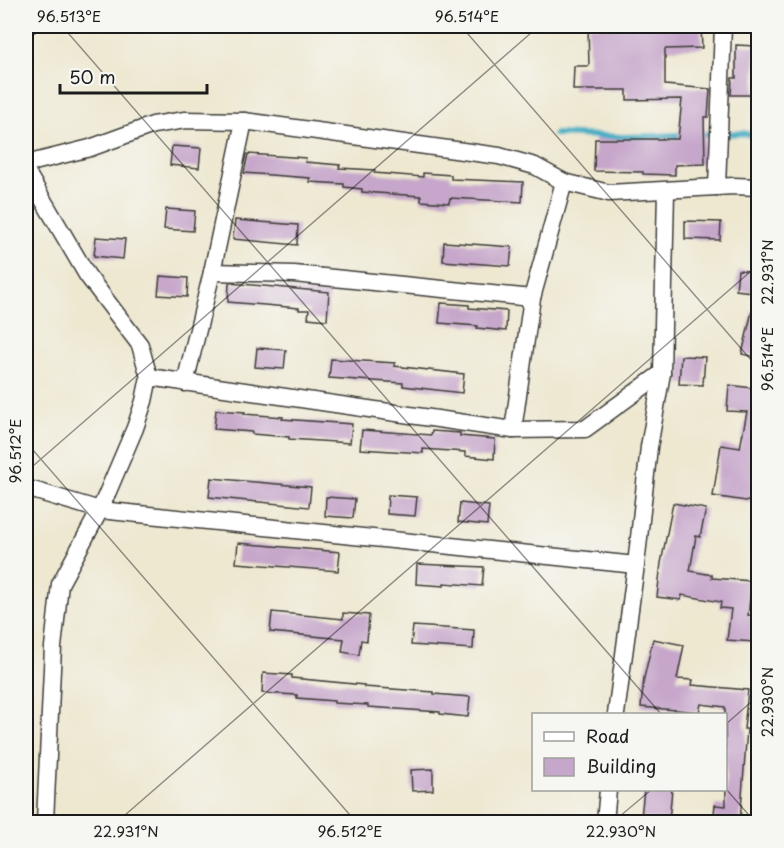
<svg xmlns="http://www.w3.org/2000/svg" width="784" height="848" viewBox="0 0 784 848" font-family="'Playpen Sans',sans-serif">
<rect width="100%" height="100%" fill="#f6f6f2"/>
<filter id="ink" filterUnits="userSpaceOnUse"><feTurbulence type="fractalNoise" baseFrequency=".0167" numOctaves="2"/><feDisplacementMap in="SourceGraphic" scale="12" xChannelSelector="R" yChannelSelector="G"/><feConvolveMatrix kernelMatrix="1 2 1 2 8 2 1 2 1" color-interpolation-filters="sRGB"/></filter>
<filter id="wash" filterUnits="userSpaceOnUse"><feTurbulence type="fractalNoise" baseFrequency=".008" numOctaves="4" result="noise"/><feDisplacementMap in="SourceGraphic" scale="24" xChannelSelector="R" yChannelSelector="G"/><feGaussianBlur stdDeviation="1.35" result="paint"/><feColorMatrix in="noise" values="0 0 0 0 0 0 0 0 0 0 0 0 0 0 0 0 0 1.4 0 .05"/><feComposite in="paint" operator="in"/></filter>
<g filter="url(#wash)">
<rect width="100%" height="100%" fill="#eee8d1"/>
<g fill="none" stroke-linecap="round" stroke-linejoin="round">
<g stroke="#45aec4" stroke-width="6">
<path d="M555,134L622,137L686,135"/>
<path d="M697,135L743,133L758,137"/>
</g>
</g>
<g id="blocks">
<g fill="#c6a6ca">
<path d="M588,26H701L702,48L665,49V85L710,89L708,117H704L705,164L675,165V175L643,174V172L594,171L595,139H678L682,99L627,100V90H573L574,66H589Z"/>
<path d="M736,45L755,46V95H731L732,78H736Z"/>
<path d="M172,146L201,148L199,168L170,165Z"/>
<path d="M248,154L306,158L305,162L340,165L339,168L375,170L374,173L423,177V173L451,175V179L523,182L522,202L450,198L449,203L421,201V196L362,192V189L344,187V184L309,182L310,178L244,173Z"/>
<path d="M166,209L195,211L193,231L164,229Z"/>
<path d="M235,220L298,225L297,245L233,239Z"/>
<path d="M685,221L721,222L720,240L685,239Z"/>
<path d="M96,237L125,239L123,259L94,256Z"/>
<path d="M444,242L512,247L510,266L443,261Z"/>
<path d="M738,270L759,272V293L736,290Z"/>
<path d="M160,276L188,278L187,297L158,295Z"/>
<path d="M229,283L329,292L327,320L308,318L309,310H299V308L228,302Z"/>
<path d="M441,303L469,305V308L507,311L506,331L477,328L478,326L439,323Z"/>
<path d="M752,311L759,312V358L742,354Z"/>
<path d="M257,348L286,350L284,369L255,367Z"/>
<path d="M681,356L705,357L703,385L679,384Z"/>
<path d="M331,359L395,363L394,366L464,374L462,393L403,386V383L329,378Z"/>
<path d="M729,385L759,389V503L713,496L721,445L740,448L747,412L727,411Z"/>
<path d="M216,410L245,412L244,414L283,417L282,419L352,424L350,443L289,439V437L252,434V432L214,429Z"/>
<path d="M362,430L431,435L432,431L460,433V436L495,439L494,459L465,456V452L423,449V453L360,449Z"/>
<path d="M211,478L311,487L309,507L209,497Z"/>
<path d="M388,495L417,497L415,516L387,514Z"/>
<path d="M326,497L355,499L353,518L325,516Z"/>
<path d="M460,503L489,506L487,525L458,522Z"/>
<path d="M673,503L706,509L700,537L696,536L690,571L712,575V578L752,581L748,615L757,616L754,642L727,640L731,609L720,608L721,602L682,595L681,600L657,597L661,563Z"/>
<path d="M238,543L340,552L338,571L236,563Z"/>
<path d="M417,564L484,567L482,586L444,583V586L416,584Z"/>
<path d="M272,612L343,619V613L369,615L367,641L361,640L359,655L342,652L344,639L270,632Z"/>
<path d="M413,626L474,630L473,649L411,645Z"/>
<path d="M653,639L684,645L677,679L693,680L692,685L748,690L744,729H747L740,822H713L715,805L726,806L725,707L701,704L699,712L641,707L644,678Z"/>
<path d="M263,673L292,675V678L364,685V687L434,692V694L470,697L468,717L440,714V712L368,707V705L334,703V701L297,698V695L262,693Z"/>
<path d="M433,769V790L412,791L411,770Z"/>
<path d="M644,789H672L669,821L641,818Z"/>
</g>
</g>
</g>
<g filter="url(#ink)">
<use href="#blocks" fill-opacity="0" stroke="#3c3b37" stroke-width="1.5"/>
<g fill="none" stroke-linecap="round" stroke-linejoin="round">
<defs>
<g id="street">
<path d="M26,164L90,148L153,125L185,120L244,121L499,156L535,166L564,182L609,193L734,186L758,187"/>
<path d="M26,171L87,275L140,345L149,377L144,401L135,428L100,510L60,584L53,647L45,822"/>
<path d="M717,187L723,26"/>
<path d="M212,272L294,274L532,298L564,182"/>
<path d="M149,377L513,430L585,429L662,373"/>
<path d="M185,383L212,272L244,121"/>
<path d="M513,430L532,298"/>
<path d="M26,488L100,510L636,565"/>
<path d="M616,714L636,565L649,447L662,373L666,191"/>
<path d="M605,822L608,790"/>
</g>
</defs>
<use href="#street" stroke="#3c3b37" stroke-width="19"/>
<use href="#street" stroke="#fff" stroke-width="16"/>
</g>
</g>
<path fill="none" stroke="#1c1c1c" stroke-width="1.5" stroke-opacity="0.45" d="M62,26L661,714M461,26L758,368M26,42L44,26M26,442L356,822M26,472L539,26M726,724L758,696M726,789L755,822M117,822L758,265M613,822L651,790"/>
<rect width="784" height="848" fill="none" stroke="#f6f6f2" stroke-width="66"/>
<rect x="532" y="713" width="195" height="78" fill="#f6f6f2" stroke="#9f9f9c" stroke-width="1.5"/>
<rect x="544" y="732" width="30" height="9" fill="#ffffff" stroke="#9f9f9c" stroke-width="1.5"/>
<text x="586" y="743" font-size="18" fill="#1c1c1c">Road</text>
<rect x="544" y="758" width="30" height="18" fill="#c6a6ca" stroke="#9f9f9c" stroke-width="1.5"/>
<text x="586" y="773" font-size="18" fill="#1c1c1c">Building</text>
<path d="M60 84v9h147v-9" fill="none" stroke="#1c1c1c" stroke-width="3"/>
<text x="69" y="84" font-size="18" fill="#1c1c1c" stroke="#f6f6f2" stroke-width="4.5" paint-order="stroke">50 m</text>
<rect x="33" y="33" width="718" height="782" fill="none" stroke="#1c1c1c" stroke-width="2"/>
<g font-size="15" text-anchor="middle" fill="#1c1c1c">
<text x="69" y="22">96.513°E</text>
<text x="467" y="22">96.514°E</text>
<text transform="translate(768 272) rotate(-90)" y="5">22.931°N</text>
<text transform="translate(768 359) rotate(-90)" y="5">96.514°E</text>
<text transform="translate(16 451) rotate(-90)" y="5">96.512°E</text>
<text transform="translate(768 702) rotate(-90)" y="5">22.930°N</text>
<text x="126" y="837">22.931°N</text>
<text x="350" y="837">96.512°E</text>
<text x="621" y="837">22.930°N</text>
</g>
</svg>
